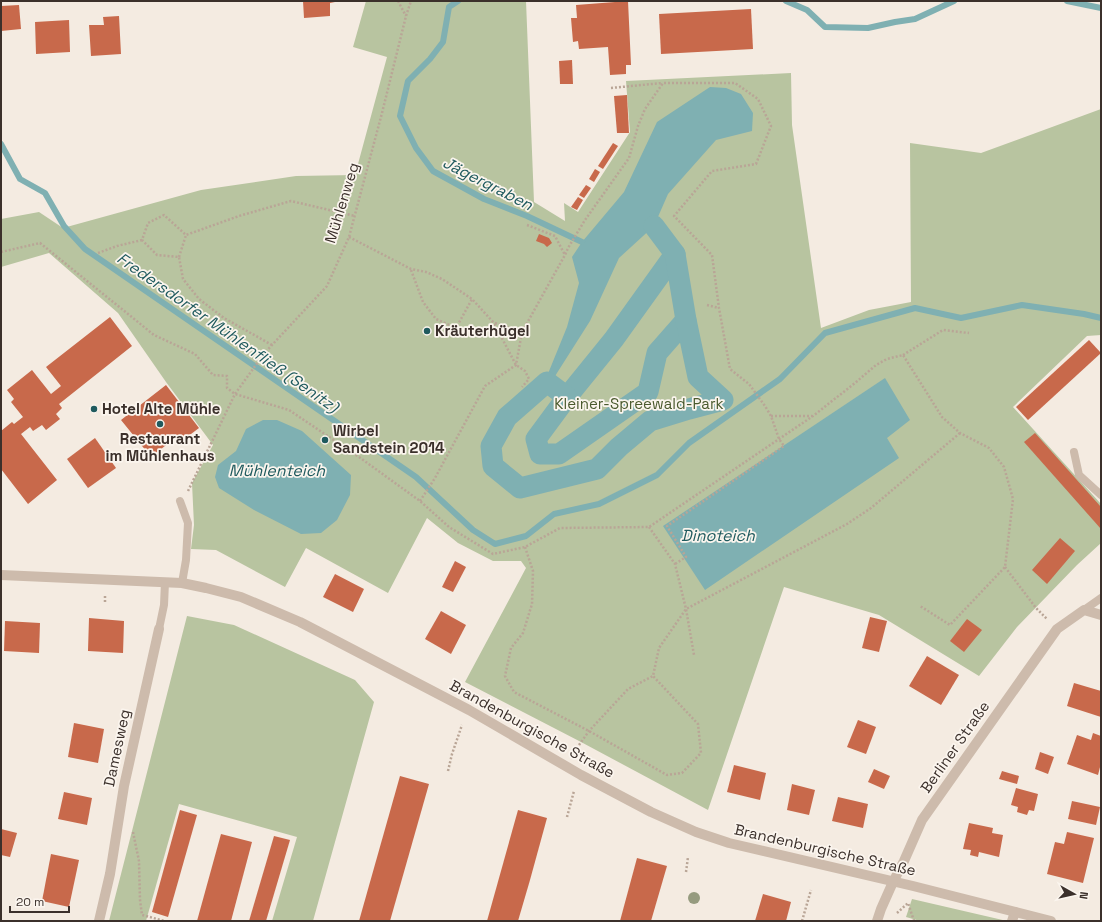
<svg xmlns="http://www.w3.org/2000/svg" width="1102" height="922" viewBox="0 0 1102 922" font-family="'Space Grotesk',sans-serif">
<rect width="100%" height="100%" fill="#f4ebe1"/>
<g fill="#b8c4a0">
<path d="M366,1H526L534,202L565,221L564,203L578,212L630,132L626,81L791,73L792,125L821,328L869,310L911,302L910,143L981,153L1101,109V335L1087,336L1013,407L1101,504V543L1077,565L1017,627L979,676L879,615L784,587L708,810L581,742L465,682L526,568L521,561H493L458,543L427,518L388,593L306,548L285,587L216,550L191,549L194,525L192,483L213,445L166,382L118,313L49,253L1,267V219L39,212L63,228L201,190L296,176L355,175L387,57L353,47Z"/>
<path d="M187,616L234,625L355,680L374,702L313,921H272L297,837L179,804L146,921H109Z"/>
<path d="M912,899L1007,921H920L906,917Z"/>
</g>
<g fill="#7fb0b2">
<path d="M710,87L726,88L741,94L753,113L752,131L716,140L668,194L654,226L619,258L590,321L550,384L545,381L567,327L579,283L572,257L582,242L624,192L657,122Z"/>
<path d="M885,378L910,420L887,438L899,458L705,590L663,526Z"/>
<path d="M263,420H277L302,431L351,475L350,495L337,520L321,533L301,534L254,510L219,488L215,477L218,465L236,451L246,429Z"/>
</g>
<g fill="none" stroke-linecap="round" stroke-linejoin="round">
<g stroke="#7fb0b2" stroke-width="6">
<path d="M458,1L449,7L443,42L430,59L408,81L400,116L416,148L433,171L484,199L527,216L582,242"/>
<path d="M786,1L807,10L825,27L868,28L895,22L915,19L954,1"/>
<path d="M1067,1L1101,8"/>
<path d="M1,144L20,179L45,193L64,226L85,249L416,477L473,530L495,544L526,536L554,514L599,504L657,475L689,443L780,379L825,333L915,308L961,318L1022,305L1084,314L1101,318"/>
</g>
<g stroke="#7fb0b2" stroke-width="21">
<path d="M675,254L614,339L567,397L536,439L540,454H559L648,392L657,353L686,320"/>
<path d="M567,397L547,382L507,417L491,446L493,466L520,488L597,469L619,447L650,421L689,409L723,400L698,377L686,320L675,254L654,226"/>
</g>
</g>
<g fill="#c8694b">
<path d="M303,1H335V2L330,3V16L304,18Z"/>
<path d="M628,1L631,65H626V74L610,75L608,47L579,49L578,41L573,42L571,18H577L576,5Z"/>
<path d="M19,5L21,29L1,31V6Z"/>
<path d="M751,9L753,49L661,54L659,14Z"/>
<path d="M119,16L121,54L91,56L89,25H104L103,17Z"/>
<path d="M69,20L70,52L36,54L35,22Z"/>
<path d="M572,60L573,84H560L559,61Z"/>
<path d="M627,95L629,133H617L614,96Z"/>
<path d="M613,143L618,146L603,169L598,166Z"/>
<path d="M595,169L600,172L594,182L589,179Z"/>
<path d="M586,185L591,188L584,198L579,195Z"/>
<path d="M578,197L583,200L577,210L571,207Z"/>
<path d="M539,234L549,238L552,243L547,247L544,244L536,241Z"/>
<path d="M110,317L132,346L59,404L62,408L56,414L60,419L46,430L42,425L33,431L30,427L21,434L57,480L28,504L1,469V431L12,422L14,424L23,417L11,402L14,399L7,390L32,370L51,394L61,386L46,367Z"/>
<path d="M1089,340L1101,353L1028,420L1016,407Z"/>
<path d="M166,385L199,428L179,443L175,438L151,457L121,420Z"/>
<path d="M1035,433L1101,507V529L1024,442Z"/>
<path d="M95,438L116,468L88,488L67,459Z"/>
<path d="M1060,538L1075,551L1047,584L1032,570Z"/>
<path d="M455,561L466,567L453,592L442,587Z"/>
<path d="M335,574L364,589L353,612L323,597Z"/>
<path d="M441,611L466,625L451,654L425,639Z"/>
<path d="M870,617L887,621L879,652L862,648Z"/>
<path d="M89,618L124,621L123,653L88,651Z"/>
<path d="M967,619L982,630L964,652L950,641Z"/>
<path d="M5,621L40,623L39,653L4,651Z"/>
<path d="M927,656L959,675L941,705L909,686Z"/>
<path d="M1074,683L1101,691V717L1067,706Z"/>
<path d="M858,720L876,727L866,754L847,747Z"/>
<path d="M74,723L104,729L98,763L68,757Z"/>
<path d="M1093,733L1101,736V763L1098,775L1067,764L1077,735L1091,740Z"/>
<path d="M1040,752L1054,757L1048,774L1035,769Z"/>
<path d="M734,765L766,773L760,800L727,792Z"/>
<path d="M874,769L890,776L884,789L868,782Z"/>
<path d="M1002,771L1019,776L1017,784L999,779Z"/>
<path d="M400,776L429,784L390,921H359Z"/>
<path d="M792,784L815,790L809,815L787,810Z"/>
<path d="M1016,788L1038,794L1034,811L1029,810L1027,815L1017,812L1018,807L1011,805Z"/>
<path d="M64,792L92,798L87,825L58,819Z"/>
<path d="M838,797L868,804L863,828L832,821Z"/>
<path d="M1072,801L1100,807L1096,825L1068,819Z"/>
<path d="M180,810L197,815L168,917L152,912Z"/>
<path d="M518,810L547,818L530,880L518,921H487Z"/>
<path d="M969,823L993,828L992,833L1003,835L999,857L979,852L978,857L970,855L971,850L963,849Z"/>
<path d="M1,829L17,833L10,857L1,855Z"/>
<path d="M1067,832L1094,838L1083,883L1047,874L1055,842L1064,844Z"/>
<path d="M221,834L252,842L231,921H197Z"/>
<path d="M274,836L290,840L266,921H249Z"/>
<path d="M51,854L79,860L69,907L42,901Z"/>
<path d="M637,858L667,866L651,921H620Z"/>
<path d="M763,894L791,902L786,921H755Z"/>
</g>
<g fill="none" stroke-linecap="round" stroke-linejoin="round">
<g stroke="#b9a596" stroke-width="2.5" stroke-dasharray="2 2" stroke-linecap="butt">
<path d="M398,1L406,16"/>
<path d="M611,88L662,83"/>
<path d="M527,225L555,236L565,255"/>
<path d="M349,237L411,269L426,272L442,279L472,299L494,323L516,365L525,371L529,379L522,387"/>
<path d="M1,252L40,243L154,335L195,354L213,375L227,376V388L235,394L289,410L359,457L420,501L449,527L493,554L525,547L560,528L649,527L813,416L855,383L876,365L887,359L903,355L942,417L960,433L989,448L1004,467L1013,499L1005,567L950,625L920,606"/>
<path d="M98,253L117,246L142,240"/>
<path d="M179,257L186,235"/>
<path d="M411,270L423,302L436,319L456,328L472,299"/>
<path d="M707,305L719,308"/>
<path d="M495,323L522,332"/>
<path d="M272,345L224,318L199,299L183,279L179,257L157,255L142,240L148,223L164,215L186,235L239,216L291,201L355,216"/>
<path d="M903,355L943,330L969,333"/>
<path d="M771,416H812"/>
<path d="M188,491L235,394L263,355L272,345L327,286L349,237L382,113L406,16L411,1"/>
<path d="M420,501L435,478L485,386L516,365L522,332L565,255L568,248L585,220L629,158L638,126L645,109L663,83H735L758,99L771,126L756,164L712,171L674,216L712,255L719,308L730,369L749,384L765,406L771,416L779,439L784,446L667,526L686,557L675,564"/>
<path d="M649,527L675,564L686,609L694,655"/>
<path d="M525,547L533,571L532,604L523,633L511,648L505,676L514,692L589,731L667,775L682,773L701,753L698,724L653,676"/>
<path d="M1005,567L1036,608L1047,619"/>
<path d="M105,602V594"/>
<path d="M579,745L589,731L628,689L653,676L659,648L686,609L847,524L871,508L960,433"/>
<path d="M448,771L452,754L462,725"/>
<path d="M567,817L574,791"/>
<path d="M133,832L139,861L140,900L142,915L165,921"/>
<path d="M686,872L688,857"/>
<path d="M897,913L908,903L914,921"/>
<path d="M802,921L811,890"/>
</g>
<g stroke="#cdbbac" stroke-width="8">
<path d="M1074,452L1079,475L1101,495"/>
<path d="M180,501L188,523L186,560L182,583"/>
<path d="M1084,610L1101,598"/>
<path d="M159,629L164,605L165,582"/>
</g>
<g stroke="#cdbbac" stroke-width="10">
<path d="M893,882L904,861L922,820L1057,629L1084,610L1101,615"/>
<path d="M99,921L110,874L124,786L159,629"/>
<path d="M1012,921L1015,912"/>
</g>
<g stroke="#cdbbac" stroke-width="10">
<path d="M1,575L182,583L206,588L241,597L300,622L469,710L581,775L651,812L696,832L729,843L913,886L1051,921"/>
<path d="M877,921L881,909L893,882"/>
</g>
</g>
<circle fill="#969b7f" cx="694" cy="898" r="6"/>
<g fill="#1f5a5e" stroke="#fbf5ee" stroke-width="1.5">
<circle cx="427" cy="331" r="4"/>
<circle cx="94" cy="409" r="4"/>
<circle cx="160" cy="424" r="4"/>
<circle cx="325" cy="440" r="4"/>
</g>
<g text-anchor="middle" stroke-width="3.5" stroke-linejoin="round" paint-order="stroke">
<g font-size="15" fill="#3b302b" stroke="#fbf5ee">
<text transform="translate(342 203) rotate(-73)" y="5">Mühlenweg</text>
<text transform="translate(532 729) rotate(29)" y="5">Brandenburgische Straße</text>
<text transform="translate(955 747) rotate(-55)" y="5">Berliner Straße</text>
<text transform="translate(117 748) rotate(-78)" y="5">Damesweg</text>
<text transform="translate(825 850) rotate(13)" y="5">Brandenburgische Straße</text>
</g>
<g font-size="15" font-weight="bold" fill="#3b302b" stroke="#fbf5ee" text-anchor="start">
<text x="435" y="336">Kräuterhügel</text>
<text x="102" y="414">Hotel Alte Mühle</text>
<text x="333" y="436">Wirbel<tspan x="333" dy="17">Sandstein 2014</tspan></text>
<text x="160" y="444" text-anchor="middle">Restaurant<tspan x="160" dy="17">im Mühlenhaus</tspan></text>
</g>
<g font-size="15" fill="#4a5a2e" stroke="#fbf5ee">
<text x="639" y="409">Kleiner-Spreewald-Park</text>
</g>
<g font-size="16" font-style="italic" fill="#1f5a5e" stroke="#fbf5ee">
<text transform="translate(488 183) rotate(27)" y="6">Jägergraben</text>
<text transform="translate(228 332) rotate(35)" y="6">Fredersdorfer Mühlenfließ (Senitz)</text>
<text x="277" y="476">Mühlenteich</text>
<text x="718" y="541">Dinoteich</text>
</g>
</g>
<rect width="1102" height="922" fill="none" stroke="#3b302b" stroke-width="4"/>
<g transform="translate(1074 894) rotate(98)" stroke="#fbf5ee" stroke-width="3" paint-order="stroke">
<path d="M0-3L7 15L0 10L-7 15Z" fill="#3b302b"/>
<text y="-6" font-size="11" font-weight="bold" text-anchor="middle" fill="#3b302b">N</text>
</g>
<path d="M10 906v6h59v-6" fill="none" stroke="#3b302b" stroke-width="2"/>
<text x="16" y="906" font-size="12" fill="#3b302b" stroke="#fbf5ee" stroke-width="3" paint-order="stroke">20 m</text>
</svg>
